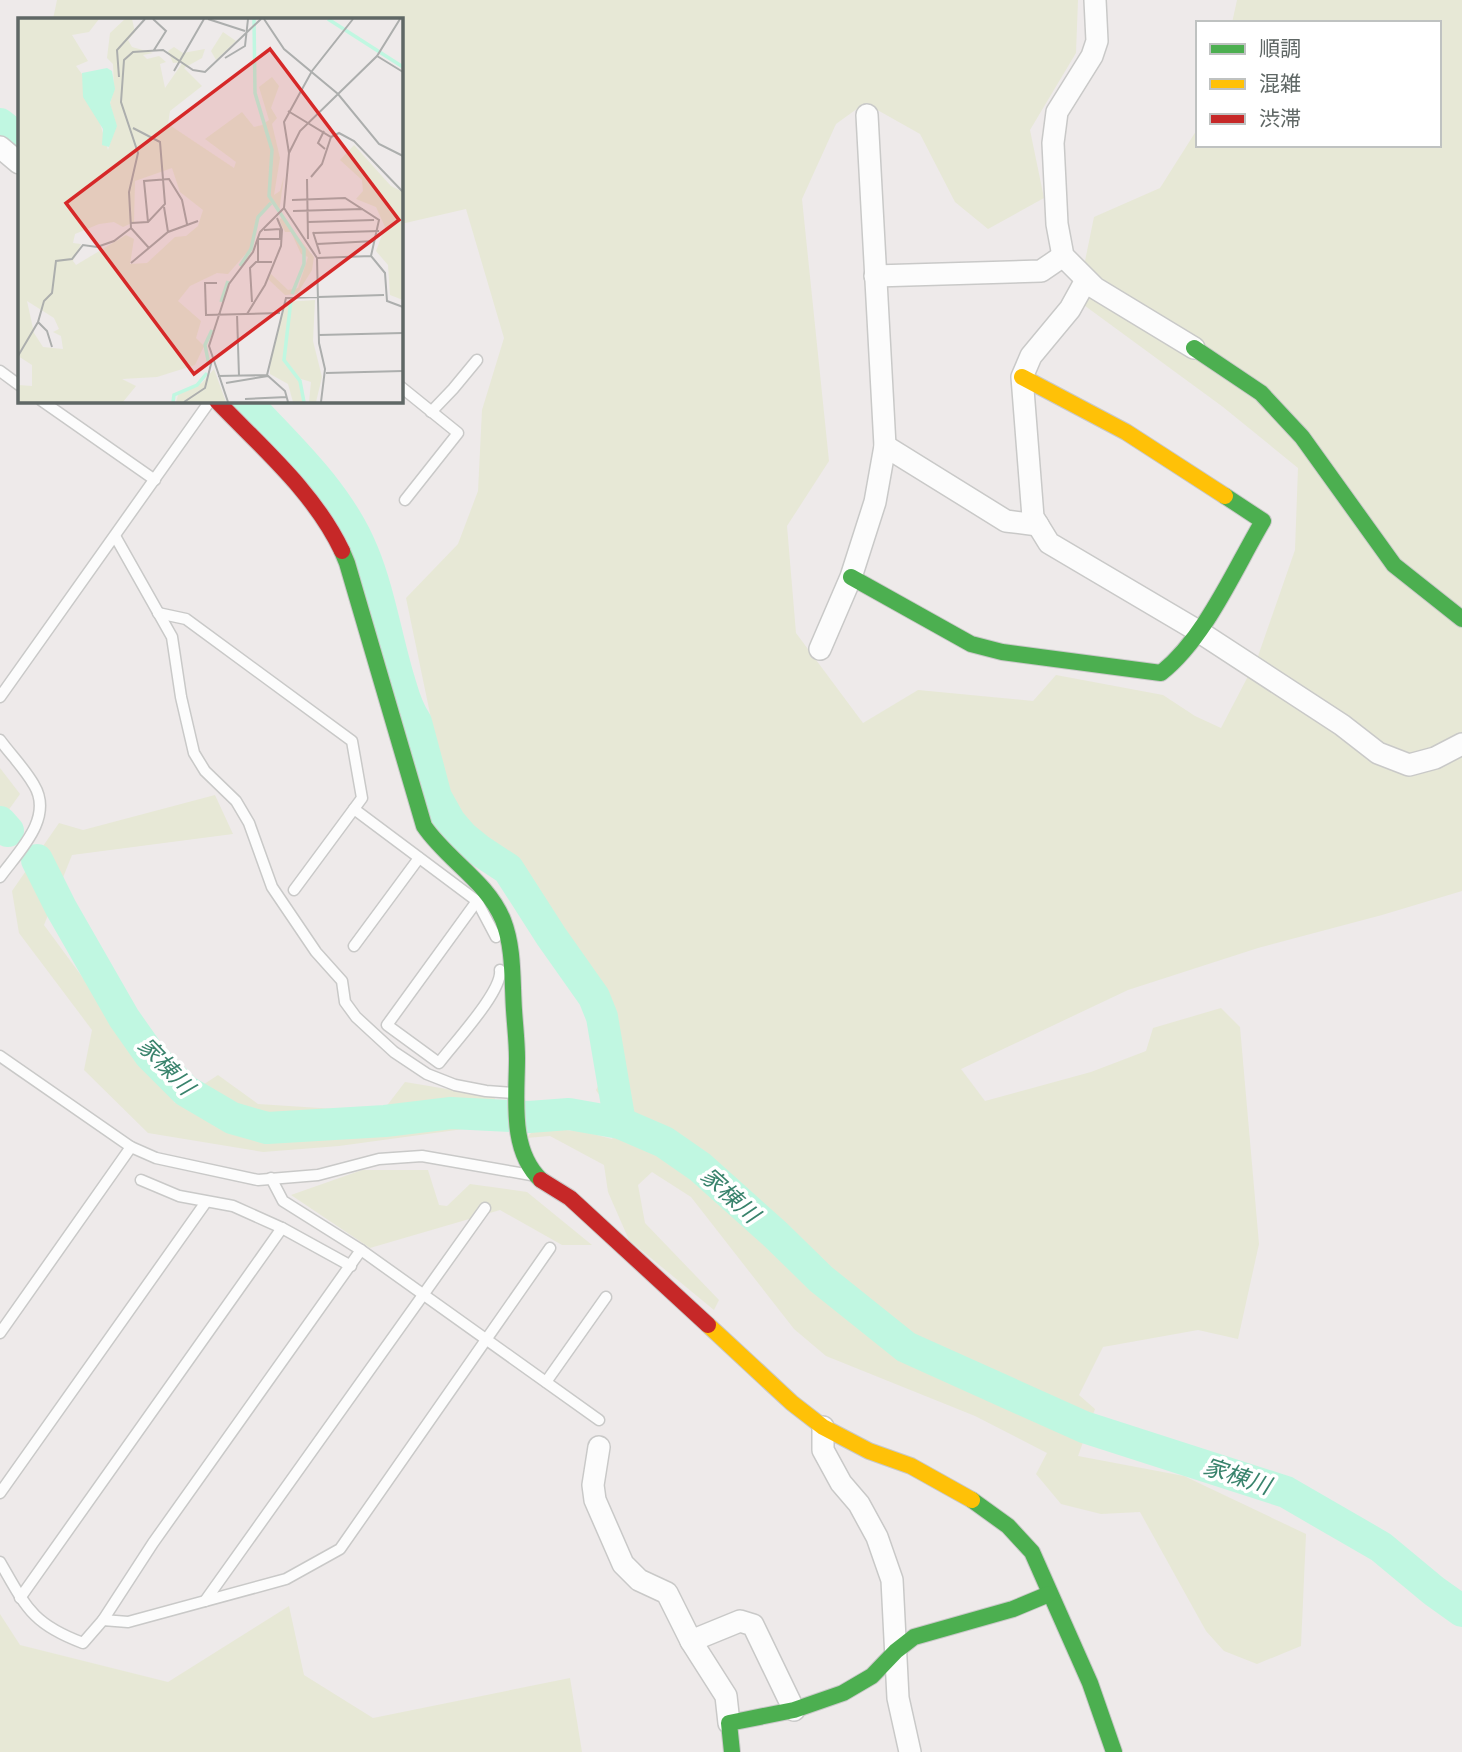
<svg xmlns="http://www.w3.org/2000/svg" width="1462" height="1752" viewBox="0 0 1462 1752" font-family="'Space Grotesk','Noto Sans JP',sans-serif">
<rect width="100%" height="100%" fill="#eeeaea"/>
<g fill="#e7e8d6">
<path d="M57,0H1078L1076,53L1030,130L1044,198L988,229L955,202L920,134L865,103L836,124L802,199L829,461L787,526L796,633L863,723L918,690L1033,701L1056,675L1163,695L1195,716L1221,728L1257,659L1295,550L1298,468L1223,407L1077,300L1094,217L1160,188L1198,128V145H1439V23H1232L1237,0H1462V891L1382,915L1258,948L1128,990L961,1069L985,1101L1091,1072L1146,1051L1153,1028L1221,1008L1240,1027L1259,1244L1238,1339L1198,1330L1103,1347L1079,1395L1095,1409L1078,1456L1184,1476L1306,1534L1301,1646L1257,1664L1224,1651L1206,1631L1140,1512L1101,1514L1061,1504L1036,1474L1047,1453L975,1416L826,1356L794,1329L691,1197L652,1172L638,1185L645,1223L719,1300L714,1310L629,1240L608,1192L604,1165L550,1136L526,1138L537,1127L585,1132L612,1139L619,1126L596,1090L620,1046L596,995L538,917L450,810L406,598L458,544L478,491L482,410L504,338L466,209L401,224V19H53Z"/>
<path d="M0,768L20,794L0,822Z"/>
<path d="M215,795L233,834L72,855L44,925L175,1103L218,1075L258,1104L382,1112L405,1082L495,1097L493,1125L339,1146L263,1152L148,1133L84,1070L92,1030L19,933L12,891L59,823L83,830Z"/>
<path d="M362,1170H428L439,1205L447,1206L470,1184L527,1192L592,1245H562L500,1210L370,1248L291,1195Z"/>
<path d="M289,1606L304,1675L373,1718L570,1678L582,1752H0V1614L20,1645L168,1682Z"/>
</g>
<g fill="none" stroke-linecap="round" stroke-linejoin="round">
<g stroke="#c0f7e1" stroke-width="32">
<path d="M0,124L19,139"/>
<path d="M245,401C288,447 339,493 363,553C379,592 386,636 398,677C403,693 406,708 416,722L436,797L450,822L463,837L479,850L508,869L551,936L594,997L602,1017L620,1123"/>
<path d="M0,822L8,831"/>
<path d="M37,860L61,908L124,1018L150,1055L186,1091L232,1118L267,1128L385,1121L451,1113L529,1117L569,1114L620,1123L664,1142L700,1167L776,1235L821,1279L906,1347L1084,1427L1286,1492L1381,1547L1434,1591L1462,1611"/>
</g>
<defs>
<g id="lane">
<path d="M0,371L19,385"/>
<path d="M401,387L458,433L405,500"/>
<path d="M42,401L155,480"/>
<path d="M431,412L453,389L477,360"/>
<path d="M115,536L172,637L181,697L194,753L205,771L236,801L249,823L272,887L316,952L342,981L345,1002L356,1017L394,1052L427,1074L455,1085L486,1091L515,1093"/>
<path d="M158,613L186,619L352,741L362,798L294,890"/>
<path d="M0,697L210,401"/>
<path d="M0,740C11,755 25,769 34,785C54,818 19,851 0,877"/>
<path d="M354,809L477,901L387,1025L439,1063C453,1044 503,991 500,970"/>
<path d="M477,901L496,937"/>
<path d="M354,946L419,858"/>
<path d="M0,1056L131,1147L156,1158L258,1180L318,1175L379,1159L422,1156L531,1175"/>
<path d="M271,1178L283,1201L361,1250L599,1420"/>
<path d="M141,1180L179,1196L233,1206L282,1228L351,1266"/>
<path d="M0,1333L131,1147"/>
<path d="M546,1382L606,1297"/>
<path d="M0,1493L206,1202"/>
<path d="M0,1562C26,1607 32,1624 83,1643L103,1620L128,1622L286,1579L340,1549L550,1248"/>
<path d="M20,1598L282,1228"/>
<path d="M205,1601L485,1208"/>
<path d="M103,1620L153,1543L361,1250"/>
</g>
<g id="street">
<path d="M1095,0L1097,41L1092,56L1057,112L1053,143L1057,224L1063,256L1095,288L1194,348"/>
<path d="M0,147L19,163"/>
<path d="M875,276L1041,271L1063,256"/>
<path d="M1086,280L1070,309L1031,356L1022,377L1033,517L1049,543L1198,631L1342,725L1378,753L1409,765L1435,758L1462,744"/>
<path d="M885,446L1006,521L1038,525"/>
<path d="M820,649L851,577L875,502L885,446L867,115"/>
<path d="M823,1427V1450L841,1483L859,1504L877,1537L892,1580L898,1698L910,1752"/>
<path d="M599,1447L593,1485L595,1500L623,1564L639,1580L667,1593L691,1641L726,1696L729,1723"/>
<path d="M691,1641L740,1621L753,1625L794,1710"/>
</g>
<g id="fast">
<path d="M1194,348L1261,393L1302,437L1394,565L1462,619"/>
<path d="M342,551L347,563L424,826C447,860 487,881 503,920C514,948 512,980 514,1010C515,1026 517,1042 517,1058C517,1097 509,1150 541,1180"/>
<path d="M851,577L971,644L1002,652L1161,673C1206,637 1234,570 1263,521L1225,496"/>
<path d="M972,1500L1008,1526L1032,1552L1090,1683L1114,1752"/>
<path d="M732,1752L729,1723L794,1710L843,1693L872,1676L896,1651L914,1637L1013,1609L1049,1594"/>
</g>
<g id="slow">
<path d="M1022,377L1126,432L1225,496"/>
<path d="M708,1325L792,1403L823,1427L869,1451L911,1466L972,1500"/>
</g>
<g id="jam">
<path d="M217,401C262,448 314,492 342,551"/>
<path d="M541,1180L570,1198L708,1325"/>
</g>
</defs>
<use href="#lane" stroke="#c9c9c8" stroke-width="13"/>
<use href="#street" stroke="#c9c9c8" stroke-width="24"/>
<use href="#fast" stroke="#c9c9c8" stroke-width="18"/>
<use href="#slow" stroke="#c9c9c8" stroke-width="18"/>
<use href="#jam" stroke="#c9c9c8" stroke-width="18"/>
<use href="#lane" stroke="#fcfcfc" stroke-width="10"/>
<use href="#street" stroke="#fcfcfc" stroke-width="21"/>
<use href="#fast" stroke="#4caf50" stroke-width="16"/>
<use href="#slow" stroke="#ffc107" stroke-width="16"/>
<use href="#jam" stroke="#c62828" stroke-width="16"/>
</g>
<g text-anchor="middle" stroke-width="7" stroke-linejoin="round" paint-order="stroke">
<g font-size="23" font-style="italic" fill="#39836c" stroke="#fff">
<text transform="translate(166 1066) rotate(46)" y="8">家棟川</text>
<text transform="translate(730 1195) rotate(42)" y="8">家棟川</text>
<text transform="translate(1237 1476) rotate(18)" y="8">家棟川</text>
</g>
</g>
<g transform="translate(18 18)">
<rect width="385" height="385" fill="#eeeaea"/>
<path d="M0,1H81L71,14L54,17L70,43L58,48L69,63L90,132L98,107L92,86L96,71L95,46L89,40L92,15L107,1H114L117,14L110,22L114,29L135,35L125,37L129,41L141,38L148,44L142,46L147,70L165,44L155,45L150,33L156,29L165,35L187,31L184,40L166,50L184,68L152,93L150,106L216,150L218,144L187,121L224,94L236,109L244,107L251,102L241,69L254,59L261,68L253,90L259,100L254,106L262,140L256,177L262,173L266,158L261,194L255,184L244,192L231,232L210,256L199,255L172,268L160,283L183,303L178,320L186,328L177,347L139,359L104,361L118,368L105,384H0V367L14,368V347L0,338ZM154,150L162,174L185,192L180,208L168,218L157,219L129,245L112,246L116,221L108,217L58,247L55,243L63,226L55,225L57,216L81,206L96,204L105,209L116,204L117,163ZM9,283L36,300L41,311L35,314L43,318L45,331L25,329L16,315ZM205,14L218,23L198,42L193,33ZM336,127L373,168L385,174V282L372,277L370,247L358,233L367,209L358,189L338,181L345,173L344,162L322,142ZM264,200L296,239L294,252L279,276L267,277L250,261L253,256L270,272L280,270L290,239L283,236L273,214H267L261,202ZM297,282L295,323L304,359L298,384H291L293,364L280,360L286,384H275L270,366L252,356V348L267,284ZM196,351L208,384H158L161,374L184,365Z" fill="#e7e8d6" fill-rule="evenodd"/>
<path d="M89,50L94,53L97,71L92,85L99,108L91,129L84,127L85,111L65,79L64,55Z" fill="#c0f7e1"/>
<path fill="none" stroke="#c0f7e1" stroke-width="3.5" d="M236,1L237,75L254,132L251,178L286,231V246L274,276M310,1L385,49M222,248L233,231L240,199L253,185M273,282L266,342L282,363L286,384M203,284L210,263M191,347L187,327L194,312M155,384L156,377L179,367L189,355"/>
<path fill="none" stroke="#acaead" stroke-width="2" d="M135,1L148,13L136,32M190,1L227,13M246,1L266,31L320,76L361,126L385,138M359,38L385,54M207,40L227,28L230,1M156,53L186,1M101,59L99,32L127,1M270,93L313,119L321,115L336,123L385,174M306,113L300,125L307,131M271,135L282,113L359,38L382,1M293,159L304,146L313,119M289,161L290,221M274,182L327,180L361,202L353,238L367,255L369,283L385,289M146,189L150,214M275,193L345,191M130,204L126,163L151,161L164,182L169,206M290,204L356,202M113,205L130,204L147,186L142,124L115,110M113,210L131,230M295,214L302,236M295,215L361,213M299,226L357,223M299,240L353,238M240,244V221H262V211L246,212M113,245L150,214L180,203M199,265H187L188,297L262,295M234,284L232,250L238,244H254M219,296L221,358M229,296L247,267L263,228L264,212L259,200M20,304L29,313L34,329M301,317L385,315M0,338L20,304L26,283L34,275L38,243L54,241L65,227L79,229L96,223L113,210L111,174L120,135L103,84L106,42L115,34L145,32L175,52L187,54L243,1M308,355L385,353M249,357L268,280L366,277M200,358L249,357L267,373L270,384M208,365L250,358M227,381L269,379M166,384L187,370L194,342M210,384L191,328L211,266L235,234L242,214L266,190M303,384L307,351L301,325L299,240L266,190L271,135L266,104L294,53L335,1"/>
<path fill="#d62828" fill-opacity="0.15" stroke="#d62828" stroke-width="3.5" d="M252,31L381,202L176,356L48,185Z"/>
<rect width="385" height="385" fill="none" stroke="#5f6765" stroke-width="3.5"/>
</g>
<rect x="1196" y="21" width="245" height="126" fill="#ffffff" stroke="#bfc2c1" stroke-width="2"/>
<rect x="1210" y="44" width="35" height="10" fill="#4caf50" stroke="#bfc2c1" stroke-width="2"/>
<text x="1259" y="56" font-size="21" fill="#5f6765">順調</text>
<rect x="1210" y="79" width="35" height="10" fill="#ffc107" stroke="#bfc2c1" stroke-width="2"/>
<text x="1259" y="91" font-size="21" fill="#5f6765">混雑</text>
<rect x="1210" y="114" width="35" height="10" fill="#c62828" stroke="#bfc2c1" stroke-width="2"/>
<text x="1259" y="126" font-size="21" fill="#5f6765">渋滞</text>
</svg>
